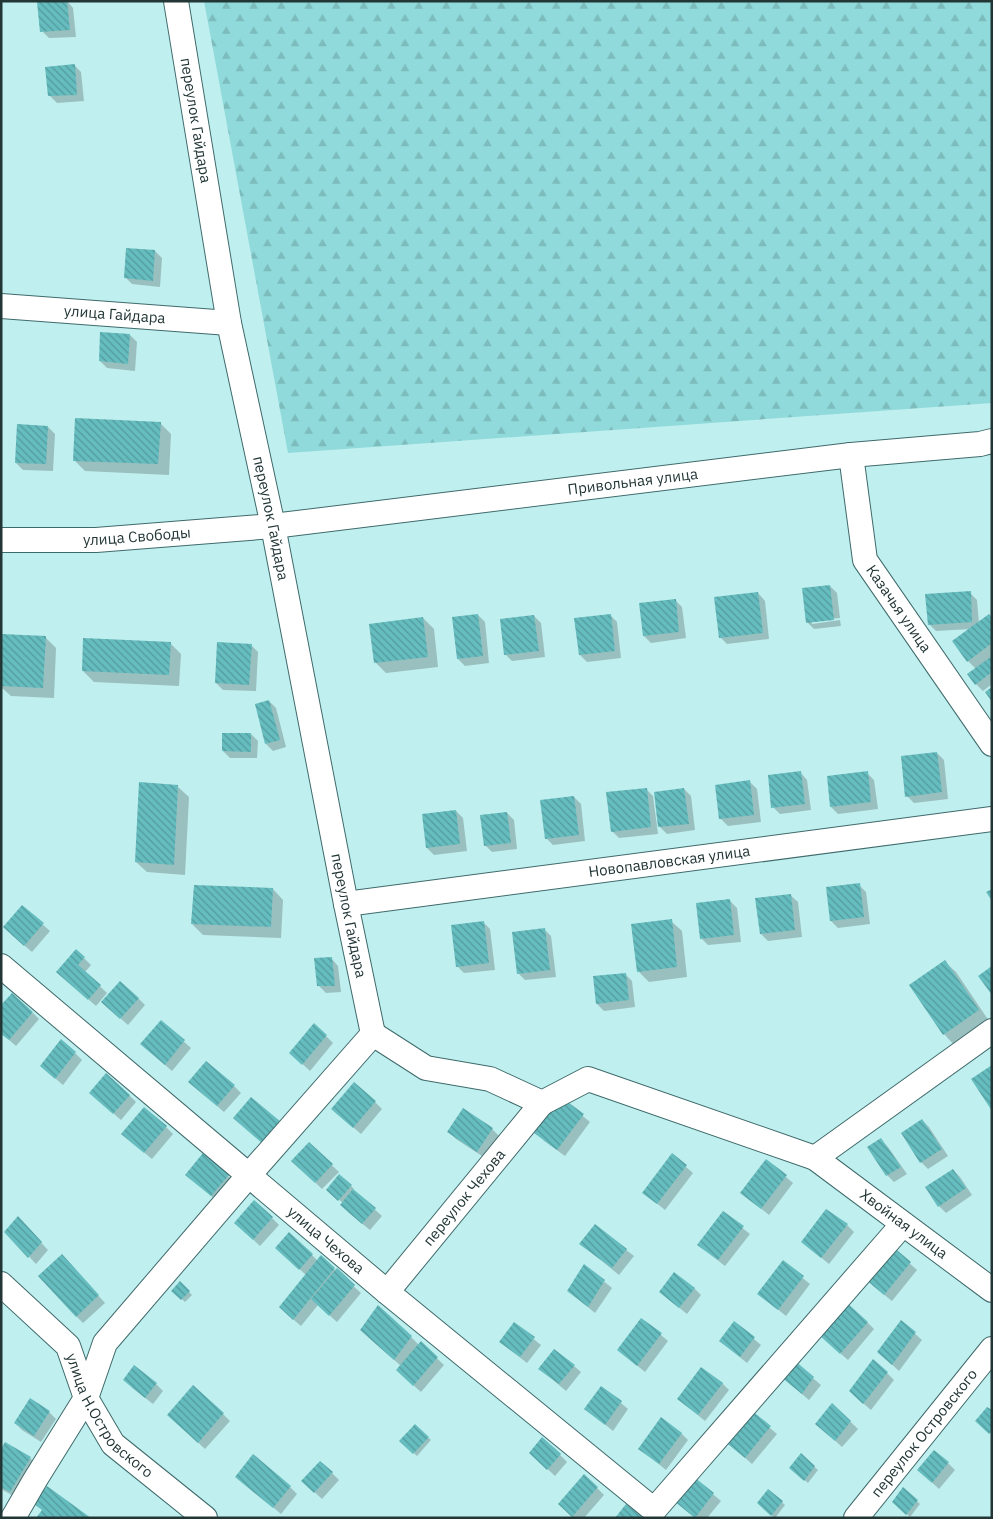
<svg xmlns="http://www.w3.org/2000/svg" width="993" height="1519" viewBox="0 0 993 1519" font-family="'IBM Plex Sans',sans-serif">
<defs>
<pattern id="forest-firs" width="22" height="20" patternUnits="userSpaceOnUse" patternTransform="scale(1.25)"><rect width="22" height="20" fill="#90dadb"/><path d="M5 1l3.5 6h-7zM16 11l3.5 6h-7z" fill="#7cbcbd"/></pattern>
<pattern id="building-back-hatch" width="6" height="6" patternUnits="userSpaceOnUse" patternTransform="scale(1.25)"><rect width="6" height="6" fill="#65bdbf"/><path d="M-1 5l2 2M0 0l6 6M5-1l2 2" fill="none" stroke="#539a9c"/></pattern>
</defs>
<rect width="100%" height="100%" fill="#c0efef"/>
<path fill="url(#forest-firs)" d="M204,1H992V403L288,453Z"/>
<g fill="#0003">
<path d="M67,1L73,8L76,37L49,38L42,31L39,3Z"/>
<path d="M74,65L81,72L84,101L57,103L50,96Z"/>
<path d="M155,251L162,258L160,287L132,284L125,277Z"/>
<path d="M130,335L137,342L135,371L107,368L100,361Z"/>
<path d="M160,423L171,434L169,475L85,471L74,460Z"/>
<path d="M48,427L55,434L53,471L23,470L16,463Z"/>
<path d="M830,586L837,593L840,618L812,621V624L840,620L841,626L814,629L807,622Z"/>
<path d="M758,593L765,601L769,639L727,644L720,637Z"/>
<path d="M970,593L977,600L979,623L992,619V684L983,691L976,684V669L968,661L971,629L936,631L929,624Z"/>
<path d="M675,600L682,607L686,638L651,643L644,636Z"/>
<path d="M478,615L485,622L489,663L465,666L458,659Z"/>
<path d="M610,615L617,622L621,658L587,662L580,655Z"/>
<path d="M534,616L541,623L545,657L512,661L505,654Z"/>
<path d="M423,618L434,629L438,667L386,673L375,662Z"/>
<path d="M45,637L56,648L54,698L11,696L1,687V661Z"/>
<path d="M170,643L181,654L179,686L94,682L83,671Z"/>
<path d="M251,645L258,652L256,691L223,690L216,683Z"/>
<path d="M269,701L276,708L286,747L273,751L266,744Z"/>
<path d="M251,734L258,741L257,758H230L223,751Z"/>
<path d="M937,753L944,760L948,799L914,803L907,796Z"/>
<path d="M800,772L807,780L811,810L780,814L773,807Z"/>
<path d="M867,773L874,780L878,809L838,814L831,807L828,777Z"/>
<path d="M750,782L757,789L761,822L728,826L721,819Z"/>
<path d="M178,787L189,797L185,875L147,872L136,862Z"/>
<path d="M646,789L653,796L658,834L619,838L612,831Z"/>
<path d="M684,789L691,796L695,830L667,834L660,827Z"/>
<path d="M574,797L581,804L585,841L553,845L546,838Z"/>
<path d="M456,811L463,818L467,851L434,855L427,848Z"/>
<path d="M507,813L514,820L517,849L492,852L485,845Z"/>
<path d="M859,885L866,892L870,924L838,928L831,921Z"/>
<path d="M273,889L283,900L281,938L203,935L192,924Z"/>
<path d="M790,895L798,902L802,937L768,941L761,934Z"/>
<path d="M730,901L737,908L741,942L708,945L701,938Z"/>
<path d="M22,906L50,931L32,952L11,934Z"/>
<path d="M671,921L682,931L687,977L649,982L638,971Z"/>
<path d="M483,922L490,929L495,970L464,973L457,966Z"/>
<path d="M544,929L551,936L556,977L525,980L518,973Z"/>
<path d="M84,958L91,965L85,972L107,993L96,1006L64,978Z"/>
<path d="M331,958L338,966L341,992L326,993L319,986Z"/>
<path d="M945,962L956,972L989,1021L954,1045L944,1034Z"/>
<path d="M625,974L632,981L635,1007L604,1011L597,1004Z"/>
<path d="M138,998L145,1005L128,1025L110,1009Z"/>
<path d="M33,1013L39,1019L16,1046L1,1033Z"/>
<path d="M161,1021L191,1048L172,1071L149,1051Z"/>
<path d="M314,1024L333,1043L310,1071L291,1053Z"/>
<path d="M75,1053L82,1060L63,1085L49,1073Z"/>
<path d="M234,1086L241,1093L224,1112L197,1089Z"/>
<path d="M129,1095L136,1102L121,1120L98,1100Z"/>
<path d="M562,1099L590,1122L565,1156L543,1140Z"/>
<path d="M375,1102L382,1109L361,1134L340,1116Z"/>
<path d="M922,1120L929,1127L948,1156L928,1169L921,1162L902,1133Z"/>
<path d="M166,1127L173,1134L152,1159L130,1141Z"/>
<path d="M492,1129L499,1136L485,1158L456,1139L449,1132Z"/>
<path d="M881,1140L888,1147L907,1174L894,1182L887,1175L869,1148Z"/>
<path d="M309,1144L339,1172L322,1189L293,1161Z"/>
<path d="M672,1155L693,1173L665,1210L644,1193Z"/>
<path d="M767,1161L793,1183L769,1215L742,1193Z"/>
<path d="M953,1170L960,1177L972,1195L946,1213L939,1206Z"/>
<path d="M228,1176L235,1183L218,1202L194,1181Z"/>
<path d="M351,1186L354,1189L353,1190L382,1216L370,1230L348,1212L343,1203L331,1193Z"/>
<path d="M723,1213L750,1234L725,1266L698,1245Z"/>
<path d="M18,1218L48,1250L36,1264L6,1232Z"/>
<path d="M272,1218L279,1225L260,1246L243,1230Z"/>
<path d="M847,1225L854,1232L829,1264L802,1242Z"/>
<path d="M595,1226L634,1256L619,1275L581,1244Z"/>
<path d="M891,1247L917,1270L892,1301L872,1285Z"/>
<path d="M284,1255H312L318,1261L321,1257L361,1293L337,1322L318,1305L301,1326L287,1314L306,1275Z"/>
<path d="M783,1262L810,1284L786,1316L759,1294Z"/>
<path d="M69,1263L105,1303L83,1323L76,1316Z"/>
<path d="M585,1266L612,1288L595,1313L569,1291Z"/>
<path d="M180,1283L192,1295L185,1302L173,1291Z"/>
<path d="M694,1288L701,1295L687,1314L660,1292Z"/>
<path d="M642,1319L668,1341L645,1372L618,1350Z"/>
<path d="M867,1322L874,1329L848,1360L826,1341Z"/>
<path d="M902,1322L922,1340L899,1371L886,1359Z"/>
<path d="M735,1323L761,1345L747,1363L720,1341Z"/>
<path d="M515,1324L541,1345L527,1363L500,1342Z"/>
<path d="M368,1337H411L419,1345L421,1343L444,1365L421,1392L404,1377L401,1366Z"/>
<path d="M794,1362L821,1385L809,1400L790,1384Z"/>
<path d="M574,1366L581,1372L566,1391L540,1369Z"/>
<path d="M887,1373L894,1380L871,1410L857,1398Z"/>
<path d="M722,1383L729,1390L705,1421L678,1399Z"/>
<path d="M156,1384L163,1391L153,1404L131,1387Z"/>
<path d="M602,1387L628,1409L613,1431L586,1409Z"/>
<path d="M833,1405L858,1429L842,1447L817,1424Z"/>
<path d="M49,1412L56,1419L41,1442L22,1430L15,1423Z"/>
<path d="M751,1412L777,1434L752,1464L726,1441Z"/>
<path d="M223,1414L230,1421L205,1449L176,1422Z"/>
<path d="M415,1425L431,1440L417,1456L401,1441Z"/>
<path d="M681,1433L688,1440L666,1470L639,1448Z"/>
<path d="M6,1444L30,1458L37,1465L17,1498L1,1489V1451Z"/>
<path d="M560,1455L567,1462L555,1476L538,1460Z"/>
<path d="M801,1455L818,1470L808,1483L794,1471Z"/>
<path d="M948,1463L955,1470L939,1489L926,1477Z"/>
<path d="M332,1473L339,1480L322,1499L310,1488Z"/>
<path d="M694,1478L721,1501L707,1518H695L683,1508Z"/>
<path d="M244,1483L290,1487L297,1494L281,1514Z"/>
<path d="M597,1488L604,1495L584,1518H573L559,1504Z"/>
<path d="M904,1489L920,1504L910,1517L894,1502Z"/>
<path d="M769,1490L785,1505L775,1518L758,1503Z"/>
</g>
<g fill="url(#building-back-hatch)">
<path d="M67,1L70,30L40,32L37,2Z"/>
<path d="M75,64L77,95L48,96L45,67Z"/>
<path d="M126,248L155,250L153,281L124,278Z"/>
<path d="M100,332L130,334L128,364L99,361Z"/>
<path d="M75,418L161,422L158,464L73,461Z"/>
<path d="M17,424L48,426L46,464L15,463Z"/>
<path d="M830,585L834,620L806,623L802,588Z"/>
<path d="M971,591L972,622L928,625L925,594Z"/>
<path d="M758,592L763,633L719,638L714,597Z"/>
<path d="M676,599L679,632L643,636L639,603Z"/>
<path d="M478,614L483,656L457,659L452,617Z"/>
<path d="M611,614L615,651L579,655L574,618Z"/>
<path d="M989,614L992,618V643L967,662L952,641Z"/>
<path d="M534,615L539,651L504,655L500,619Z"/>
<path d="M423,617L428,657L374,663L369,624Z"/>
<path d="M1,634L46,636L43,688L1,686Z"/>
<path d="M83,638L171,642L169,675L82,671Z"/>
<path d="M217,642L252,644L249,685L215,683Z"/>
<path d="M992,656V672L975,685L967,674Z"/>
<path d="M992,687V702L985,692Z"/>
<path d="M269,700L280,740L265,744L255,704Z"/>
<path d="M222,733H251V752L222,751Z"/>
<path d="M937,752L942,792L905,797L901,756Z"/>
<path d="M801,771L805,804L771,808L768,775Z"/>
<path d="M868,771L871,802L830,807L827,776Z"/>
<path d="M750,780L754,815L719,819L715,785Z"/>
<path d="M139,782L178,785L174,865L135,862Z"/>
<path d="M647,788L651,827L611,832L606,792Z"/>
<path d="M684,788L689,824L658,827L654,792Z"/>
<path d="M574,796L579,835L545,839L540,800Z"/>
<path d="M456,810L460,844L426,848L422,814Z"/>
<path d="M507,812L511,843L484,846L480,815Z"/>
<path d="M860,883L864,917L830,921L826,887Z"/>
<path d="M194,885L273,888L271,927L191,924Z"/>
<path d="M992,889V901L986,892Z"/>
<path d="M791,894L795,930L760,934L755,898Z"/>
<path d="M730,899L734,935L700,939L696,903Z"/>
<path d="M22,905L44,923L24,946L3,927Z"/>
<path d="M672,919L677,967L637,972L631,924Z"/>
<path d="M484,921L489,963L456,967L451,925Z"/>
<path d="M545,928L550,970L517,974L512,932Z"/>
<path d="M76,949L85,957L78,965L101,985L88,1000L56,972Z"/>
<path d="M332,957L335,986H317L314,958Z"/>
<path d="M945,960L979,1010L943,1035L909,985Z"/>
<path d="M992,966V995L978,976Z"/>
<path d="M626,973L629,1000L596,1004L593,976Z"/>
<path d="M120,981L139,998L120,1019L101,1002Z"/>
<path d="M12,993L33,1012L9,1040L1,1034V1005Z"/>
<path d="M161,1020L185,1040L165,1065L140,1044Z"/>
<path d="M314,1023L327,1035L302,1065L289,1053Z"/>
<path d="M61,1039L76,1052L55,1079L40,1066Z"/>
<path d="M206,1061L235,1085L217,1106L188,1082Z"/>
<path d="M992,1065V1111L971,1079Z"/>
<path d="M106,1073L130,1095L113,1114L89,1093Z"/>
<path d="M354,1082L376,1101L353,1128L331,1109Z"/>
<path d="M251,1097L281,1122L263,1144L233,1118Z"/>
<path d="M561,1097L584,1114L557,1150L534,1133Z"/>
<path d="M144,1107L167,1126L144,1153L121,1134Z"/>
<path d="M463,1108L493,1128L477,1152L447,1132Z"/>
<path d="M922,1119L942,1149L920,1163L901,1133Z"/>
<path d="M881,1138L901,1167L886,1176L867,1147Z"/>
<path d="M309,1142L333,1164L315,1183L291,1161Z"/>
<path d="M203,1153L229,1175L211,1196L185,1175Z"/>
<path d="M672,1153L687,1165L657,1204L642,1193Z"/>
<path d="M766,1159L787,1175L761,1209L740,1193Z"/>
<path d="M953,1169L966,1188L938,1207L925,1187Z"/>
<path d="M339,1174L352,1185L338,1201L326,1190Z"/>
<path d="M353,1189L376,1208L362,1224L340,1205Z"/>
<path d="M254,1200L273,1217L253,1240L234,1223Z"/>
<path d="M826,1209L848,1224L821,1258L801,1242Z"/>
<path d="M723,1211L744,1226L718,1260L697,1245Z"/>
<path d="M18,1216L42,1242L28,1258L4,1232Z"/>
<path d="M595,1224L627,1249L612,1268L579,1244Z"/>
<path d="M289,1232L313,1254L299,1270L275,1248Z"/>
<path d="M891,1245L911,1262L884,1295L864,1278Z"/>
<path d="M62,1254L99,1295L76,1317L38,1276Z"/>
<path d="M321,1255L335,1268L293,1320L279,1307Z"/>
<path d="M783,1260L804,1276L778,1310L757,1294Z"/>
<path d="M584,1264L605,1280L588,1307L567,1291Z"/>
<path d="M337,1268L355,1285L329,1316L311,1299Z"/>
<path d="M674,1272L695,1288L679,1308L659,1292Z"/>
<path d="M180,1281L190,1291L181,1300L171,1291Z"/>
<path d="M845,1301L868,1322L840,1354L818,1334Z"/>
<path d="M378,1305L412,1336L394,1360L360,1330Z"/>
<path d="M641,1318L662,1333L637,1366L617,1350Z"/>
<path d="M901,1320L916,1332L892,1365L877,1352Z"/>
<path d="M734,1321L755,1337L740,1357L719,1341Z"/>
<path d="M514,1322L535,1337L520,1357L499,1342Z"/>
<path d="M421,1341L438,1357L413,1386L396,1370Z"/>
<path d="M554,1349L575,1365L559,1384L538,1369Z"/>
<path d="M873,1359L888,1372L863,1404L849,1391Z"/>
<path d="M794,1360L814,1377L802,1394L781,1377Z"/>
<path d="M134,1365L157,1383L145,1398L123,1380Z"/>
<path d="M701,1367L723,1383L698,1415L677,1399Z"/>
<path d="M193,1385L224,1413L198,1443L167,1415Z"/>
<path d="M601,1386L622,1401L605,1425L584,1409Z"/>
<path d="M30,1398L50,1411L34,1436L14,1423Z"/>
<path d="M832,1403L851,1421L835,1441L815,1424Z"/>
<path d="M987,1407L992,1410V1431L989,1434L975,1421Z"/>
<path d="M751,1410L771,1426L745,1458L724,1441Z"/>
<path d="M661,1417L682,1433L659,1464L638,1449Z"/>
<path d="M415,1424L429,1437L413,1454L399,1441Z"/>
<path d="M542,1437L561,1454L547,1470L529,1453Z"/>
<path d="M5,1442L31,1457L10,1492L1,1487V1449Z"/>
<path d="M934,1450L949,1462L932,1483L917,1470Z"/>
<path d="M801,1453L815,1466L804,1481L789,1468Z"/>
<path d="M253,1454L291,1486L273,1508L235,1477Z"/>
<path d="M320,1461L333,1472L314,1493L301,1481Z"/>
<path d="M584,1474L598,1487L572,1517L558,1504Z"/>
<path d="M694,1477L714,1493L695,1518L674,1501Z"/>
<path d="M47,1486L91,1518H36L42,1510L34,1504Z"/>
<path d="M903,1487L918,1500L906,1515L892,1502Z"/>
<path d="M768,1489L783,1501L771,1516L757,1503Z"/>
<path d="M626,1504L644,1518H615Z"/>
</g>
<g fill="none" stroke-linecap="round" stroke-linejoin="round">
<defs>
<g id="minor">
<path id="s1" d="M176,1L229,323L273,526L346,904L373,1034"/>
<path id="s2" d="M1,306L229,323"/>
<path id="s3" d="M851,455L865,560L992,744"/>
<path id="s4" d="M1,540H96L273,526L851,455L980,444L992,441"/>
<path id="s5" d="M346,904L992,819"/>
<path id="s6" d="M1,966L387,1292L654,1510L903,1224"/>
<path id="s7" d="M373,1034L426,1068L490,1079L542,1103L588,1079L815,1158L992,1290"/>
<path d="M815,1158L992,1031"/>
<path id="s8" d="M1,1284L68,1346L86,1398L113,1444L205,1518"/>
<path id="s9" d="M387,1292L542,1103"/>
<path d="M13,1518L35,1480L86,1398L105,1343L249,1175L373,1034"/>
<path id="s10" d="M856,1518L992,1349"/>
</g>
</defs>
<use href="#minor" stroke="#3f6a6b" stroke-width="26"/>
<use href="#minor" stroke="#fff" stroke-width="24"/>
</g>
<g text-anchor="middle" stroke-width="4" stroke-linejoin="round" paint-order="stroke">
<g font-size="15" fill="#233636" stroke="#cdfcfd">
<text dy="5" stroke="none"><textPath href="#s1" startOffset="121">переулок Гайдара</textPath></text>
<text dy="5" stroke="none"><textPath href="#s2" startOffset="114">улица Гайдара</textPath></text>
<text dy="5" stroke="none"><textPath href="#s4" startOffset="635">Привольная улица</textPath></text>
<text dy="5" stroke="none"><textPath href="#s1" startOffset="526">переулок Гайдара</textPath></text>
<text dy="5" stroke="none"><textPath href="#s4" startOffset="136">улица Свободы</textPath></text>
<text dy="5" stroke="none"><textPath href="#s3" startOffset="165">Казачья улица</textPath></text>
<text dy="5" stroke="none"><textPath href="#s5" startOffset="326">Новопавловская улица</textPath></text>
<text dy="5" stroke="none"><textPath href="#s1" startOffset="931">переулок Гайдара</textPath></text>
<text dy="5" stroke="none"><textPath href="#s9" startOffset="122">переулок Чехова</textPath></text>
<text dy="5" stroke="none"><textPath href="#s7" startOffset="588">Хвойная улица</textPath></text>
<text dy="5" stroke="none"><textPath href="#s6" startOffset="425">улица Чехова</textPath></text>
<text dy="5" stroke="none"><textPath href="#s8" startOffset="174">улица Н.Островского</textPath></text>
<text dy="5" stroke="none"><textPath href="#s10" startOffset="109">переулок Островского</textPath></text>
</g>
</g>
<rect width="993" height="1519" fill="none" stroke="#233636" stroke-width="5"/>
</svg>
